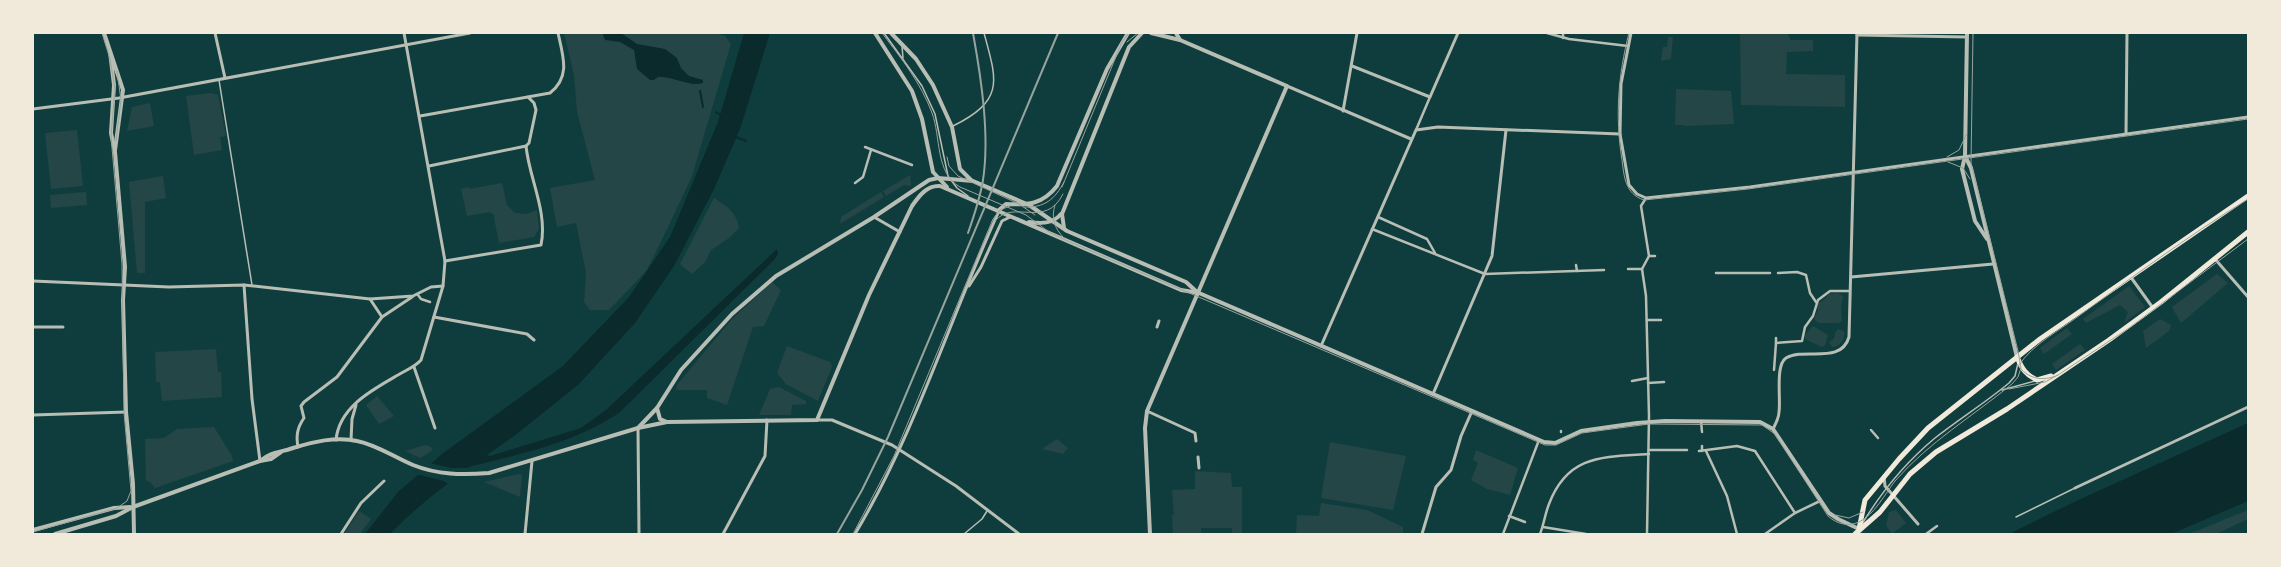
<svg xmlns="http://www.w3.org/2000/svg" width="2281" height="567" viewBox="0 0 2281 567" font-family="Inter,sans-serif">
<rect width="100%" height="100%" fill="#0f3d3e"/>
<g fill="#244646">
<path d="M564,33H715L725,36L731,44L692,176L669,225L647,270L609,310H590L584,302L586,273L576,223L557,227L550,188L595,180L577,112L574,75Z"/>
<path d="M1740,33H1787L1791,40H1813V51L1787,52L1786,74L1845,75V107L1741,105Z"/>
<path d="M1668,37H1673L1671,59L1661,61L1663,47H1667Z"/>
<path d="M1676,89L1731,91L1734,124L1684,126L1683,125H1675Z"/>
<path d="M211,93L218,95L226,136L220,137L222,150L194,155L186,96Z"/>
<path d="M150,103L154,126L127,131L132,107Z"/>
<path d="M77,130L83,186L51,189L45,133Z"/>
<path d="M910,175L911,186L904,185L886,196L883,191Z"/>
<path d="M163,176L166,198L145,202V273H137L129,182Z"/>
<path d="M502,183L507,205L515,213L526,214L537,210L539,229L534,237L499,243L493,213L490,214V212L467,216L461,189L469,187V189Z"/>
<path d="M86,192L87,205L51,208L50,195Z"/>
<path d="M881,192L884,197L840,224L841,217L844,215Z"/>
<path d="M714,198C727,206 737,213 739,228L729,238L711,250L705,262L692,274L680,264Z"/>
<path d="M2217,274L2228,283L2181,323L2172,307Z"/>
<path d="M772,282L781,290L764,326L753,327L727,405L707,398V390H676L677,385L732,319Z"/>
<path d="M2129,286L2145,307L2124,323L2128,312L2120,305L2086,323L2083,319Z"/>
<path d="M1837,293L1843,296L1841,308L1842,321L1838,323H1818L1814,319L1818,310L1817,304L1825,299L1829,294Z"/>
<path d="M2160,319L2171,325L2169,331L2146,348L2143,331Z"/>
<path d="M1813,326L1828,335L1825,345L1822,347L1805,339V335Z"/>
<path d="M2067,328L2072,334L2044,354L2040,348Z"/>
<path d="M1838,329L1844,331C1846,339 1840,347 1832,347L1829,342L1834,339L1835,333Z"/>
<path d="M2080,344L2085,350L2056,370L2052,364Z"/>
<path d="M787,346L830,362L832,367L818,401L786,384L777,373Z"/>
<path d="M216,349L218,372H221L222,397L162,401L160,382H156L155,352Z"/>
<path d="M779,387L806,401V404L792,405L791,415H759L770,389Z"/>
<path d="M377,396L394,416L379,424L366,405Z"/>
<path d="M214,427L232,456L233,461L155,488L151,483L146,480L145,439L164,438L177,429Z"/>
<path d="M1057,439L1068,448L1063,454L1042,449Z"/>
<path d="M1330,442L1406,456L1393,510L1321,498Z"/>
<path d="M425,445L430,446L433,450L420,458L405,451Z"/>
<path d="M1476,450L1518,468L1510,495L1487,489L1471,480L1478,463L1473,460Z"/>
<path d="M1195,471L1231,473L1232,487H1242V534H1232V528H1201V534H1173L1172,515H1174L1172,490L1195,489Z"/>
<path d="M519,474L522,475L520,497L484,482Z"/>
<path d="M1321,503L1367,510L1403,527V533L1296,534L1297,515L1319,516Z"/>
<path d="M1896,510L1906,523L1892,534L1886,525L1889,512Z"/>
<path d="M2248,510V519L2216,534H2189Z"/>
<path d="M359,511L371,519L360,534H344Z"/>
</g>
<g fill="#0a2a2b">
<path d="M604,33H621L637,44L665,49L677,58L681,68L689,76L703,80V83C689,87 673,76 658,77L654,80H650L637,69L634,50L620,42L605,40L603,35Z"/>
<path d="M744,33H770L740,129L714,189L674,266L635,323L579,384L518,433L487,455L490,456L581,428L606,410L777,249L778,254L774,260L620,412C577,442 521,454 472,466C466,467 459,475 455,478C432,496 410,513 390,534H365L398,492L442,454L563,366L629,297L670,237L718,122Z"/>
<path d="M2248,423V501L2171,534H2009L2074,502Z"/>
</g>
<path fill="#0f3d3e" d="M429,463L451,468H474L449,485L444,481L416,474Z"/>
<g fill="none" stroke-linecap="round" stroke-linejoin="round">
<g stroke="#0a2a2b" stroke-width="2">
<path d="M700,91L703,107"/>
<path d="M716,112L722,116"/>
<path d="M736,137L746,141"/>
</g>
<g stroke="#b8beb3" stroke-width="1.5">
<path d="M884,33L922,86L935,114L948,176L957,188L968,196"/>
<path d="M902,46L903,58"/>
<path d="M219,80L252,285"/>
<path d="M953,126C1005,100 997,81 984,33"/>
<path d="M2002,390L2035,381"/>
<path d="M2016,517L2075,488"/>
<path d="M1862,524C1882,491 1906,462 1935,438C1959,419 1985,403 2009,383L2015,376L2018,363"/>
<path d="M964,534L982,519L987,511"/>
</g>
<g stroke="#b8beb3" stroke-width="2.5">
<path d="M1547,33L1569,39L1628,46"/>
<path d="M1563,38V34"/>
<path d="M1416,130L1430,97"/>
<path d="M865,147L912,165"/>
<path d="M855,183L863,177L871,150"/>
<path d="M1646,198L1641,206L1649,256L1642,269L1646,296L1649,416L1647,534"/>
<path d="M1378,217L1427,239L1435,253"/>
<path d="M1372,229L1485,274L1604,270"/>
<path d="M1649,256H1655"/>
<path d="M1576,265L1577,271"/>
<path d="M1628,269H1642"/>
<path d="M1716,273H1770"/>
<path d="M1778,273L1797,272L1806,275L1810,293L1816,302"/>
<path d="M418,295L421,299L430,302"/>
<path d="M1647,320H1661"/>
<path d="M1776,343V338"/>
<path d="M1774,370L1776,343L1802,341L1805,327L1813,316L1818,300L1830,291H1849"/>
<path d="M1632,381L1648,378"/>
<path d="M1648,383L1664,382"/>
<path d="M1701,421L1702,432"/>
<path d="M1871,430L1878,438"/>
<path d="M1561,431V432"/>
<path d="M1702,446V451"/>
<path d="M1649,450H1687"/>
<path d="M1699,451L1737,446L1755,451L1795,513"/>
<path d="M1706,451L1727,496L1737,534"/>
<path d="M1509,516L1525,522"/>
<path d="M1543,527L1586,534"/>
<path d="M1503,534L1539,440"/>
<path d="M1540,534C1544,524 1545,514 1549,504C1568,454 1604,457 1649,454"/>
<path d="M1765,534L1795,513L1820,501"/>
<path d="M1926,534L1937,526"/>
</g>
<g stroke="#b8beb3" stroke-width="3">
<path d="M215,33L225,78"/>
<path d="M1631,33L1621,84L1620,134L1629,185L1637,194L1646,198L1750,187L2248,117"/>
<path d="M1857,35L1967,37"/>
<path d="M1352,66L1430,97L1458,33"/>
<path d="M1287,86L1411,139"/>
<path d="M33,109L119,98L470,33"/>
<path d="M1343,111L1357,33"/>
<path d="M420,116L550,93C571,77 563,56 558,33"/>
<path d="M2126,134L2127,33"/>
<path d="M429,166L526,146L529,143L536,110L534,103L528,97"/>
<path d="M874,217L900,232"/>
<path d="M2215,259L2248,297"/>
<path d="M445,261L541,245C548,212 529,178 526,146"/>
<path d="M2130,276L2153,308"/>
<path d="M1851,277L1993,264"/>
<path d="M33,281L169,287L244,285L370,299L413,296L431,287L443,286"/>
<path d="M244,285L252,399L260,461"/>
<path d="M969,286L981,267L1002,221L1010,217"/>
<path d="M370,299L382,317"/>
<path d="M434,317L527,334L534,340"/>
<path d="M33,327H63"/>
<path d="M1157,327L1159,321"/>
<path d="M1321,346L1416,130L1438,127L1620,134"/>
<path d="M414,367L435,428"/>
<path d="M1433,394L1492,256L1506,130"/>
<path d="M1147,411L1195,433L1196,441"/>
<path d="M33,415L126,412"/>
<path d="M817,420H832L892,445L956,486L1019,534"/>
<path d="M638,428L639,534"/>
<path d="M1773,429C1776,423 1779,418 1779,412C1781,399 1775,365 1786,358C1805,347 1841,365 1849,337L1857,33"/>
<path d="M336,440C339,407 372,390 398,375C406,370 415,367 421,360L443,286L445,261L404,33"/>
<path d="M351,440L352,419L356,405"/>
<path d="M298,447C296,436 297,428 304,418L301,406L304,402L337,377L382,317L412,297"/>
<path d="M1198,457L1199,468"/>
<path d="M1884,477L1885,486L1918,524"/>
<path d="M2075,488L2248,407"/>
<path d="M341,534L361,503L384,481"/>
<path d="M525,534L532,461"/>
<path d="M723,534L765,456L767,420"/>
<path d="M855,534C916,432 950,318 999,211"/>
<path d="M1422,534L1436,487L1451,470L1461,436L1472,411"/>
</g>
<g stroke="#b8beb3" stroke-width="4">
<path d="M104,33L123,90L115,150"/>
<path d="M875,33L912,91L922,119L933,172L947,187"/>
<path d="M891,33L916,59L933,85L952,127L960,169L972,181"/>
<path d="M1176,33L1180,40"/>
<path d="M1967,33L1965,156L1962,169L1975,221L1987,239"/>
<path d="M110,52L114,85L111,133L115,152L125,267L123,300L126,412L133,484L134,534"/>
<path d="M1965,156L1971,168L2017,357"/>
<path d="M999,210L1006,204C1028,205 1042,205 1057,186L1107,69L1128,33"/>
<path d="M1029,222C1041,224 1053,224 1061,214"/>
<path d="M1064,228L1062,214L1129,47L1142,33"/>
<path d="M657,408L660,419L667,422"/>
<path d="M638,428L657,408L681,370L732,314L776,276L874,217L929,180L938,178L973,181L1029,205L1067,231L1186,282L1198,293"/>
<path d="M260,461C272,451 279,453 293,448C313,442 336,436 357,441C377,445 394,457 413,465C438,475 462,475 489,473L638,428L667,422L817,420L869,295L912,206C919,196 927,185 940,186L1181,290L1199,293L1544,442L1555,443L1581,431L1637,423L1665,421L1760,422L1773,429L1829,513L1838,519L1859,529"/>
<path d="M33,530L114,508L130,507"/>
<path d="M55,534L116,516L133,507L260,461L271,459L281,452"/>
<path d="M1150,534L1145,428L1147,411L1287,86L1180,40L1151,33"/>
</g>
<g stroke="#f1e9da" stroke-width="5">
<path d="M2017,357C2022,369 2026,375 2037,380L2051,376"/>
<path d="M1859,529L1865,500L1899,459L1928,428L2040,339L2248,196"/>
<path d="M1855,534L1880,512L1910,474L1936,452L2007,409L2109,340L2161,302L2248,232"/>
</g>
<g stroke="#97a49c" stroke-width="1">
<path d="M882,33C901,58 921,83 932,113C941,137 935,173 960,187L1026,215L1049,232L1063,239L1545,445H1556L1582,433L1649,424L1762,425L1775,434L1828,516C1837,524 1848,527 1859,522C1874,515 1885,494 1895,481C1929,442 1973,416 2012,384L2018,377L2021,368L2018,351L1971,163L1973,33"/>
<path d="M1629,33C1618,76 1615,116 1622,160C1624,176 1625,194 1644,200L1748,189L2248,119"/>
<path d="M1127,42L1138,33"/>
<path d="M116,141L121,100L117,71"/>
<path d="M947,157L949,166L958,176L1019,204L1035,215"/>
<path d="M1947,157L1959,150L1967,133"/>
<path d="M1948,162L1963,168L1970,179"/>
<path d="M1062,187L1122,42L1129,33"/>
<path d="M1055,205C1051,218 1054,228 1064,238"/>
<path d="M1024,207C1045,208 1055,199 1064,182"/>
<path d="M995,221C1014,198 1045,230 1063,194"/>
<path d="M2018,365C2027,379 2043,382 2058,375"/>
<path d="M2019,365C2033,344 2060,330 2080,315C2135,275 2190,235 2248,199"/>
<path d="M2009,389L2045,382L2058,375L2129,328L2248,239"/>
<path d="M1835,515L1849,518L1863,512"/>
<path d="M33,532L117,508L127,501L131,491L124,412L122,264L111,136L115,89L110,59L102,33"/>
<path d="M853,534L894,456L993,219L1000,210L1010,206"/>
</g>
<g stroke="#97a49c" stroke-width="2">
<path d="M968,233C974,216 980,198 983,180C990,135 981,77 973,33"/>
<path d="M837,534L862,490L888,437L1058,33"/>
</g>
</g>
<rect width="2281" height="567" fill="none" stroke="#f1e9da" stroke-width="68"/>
</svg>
